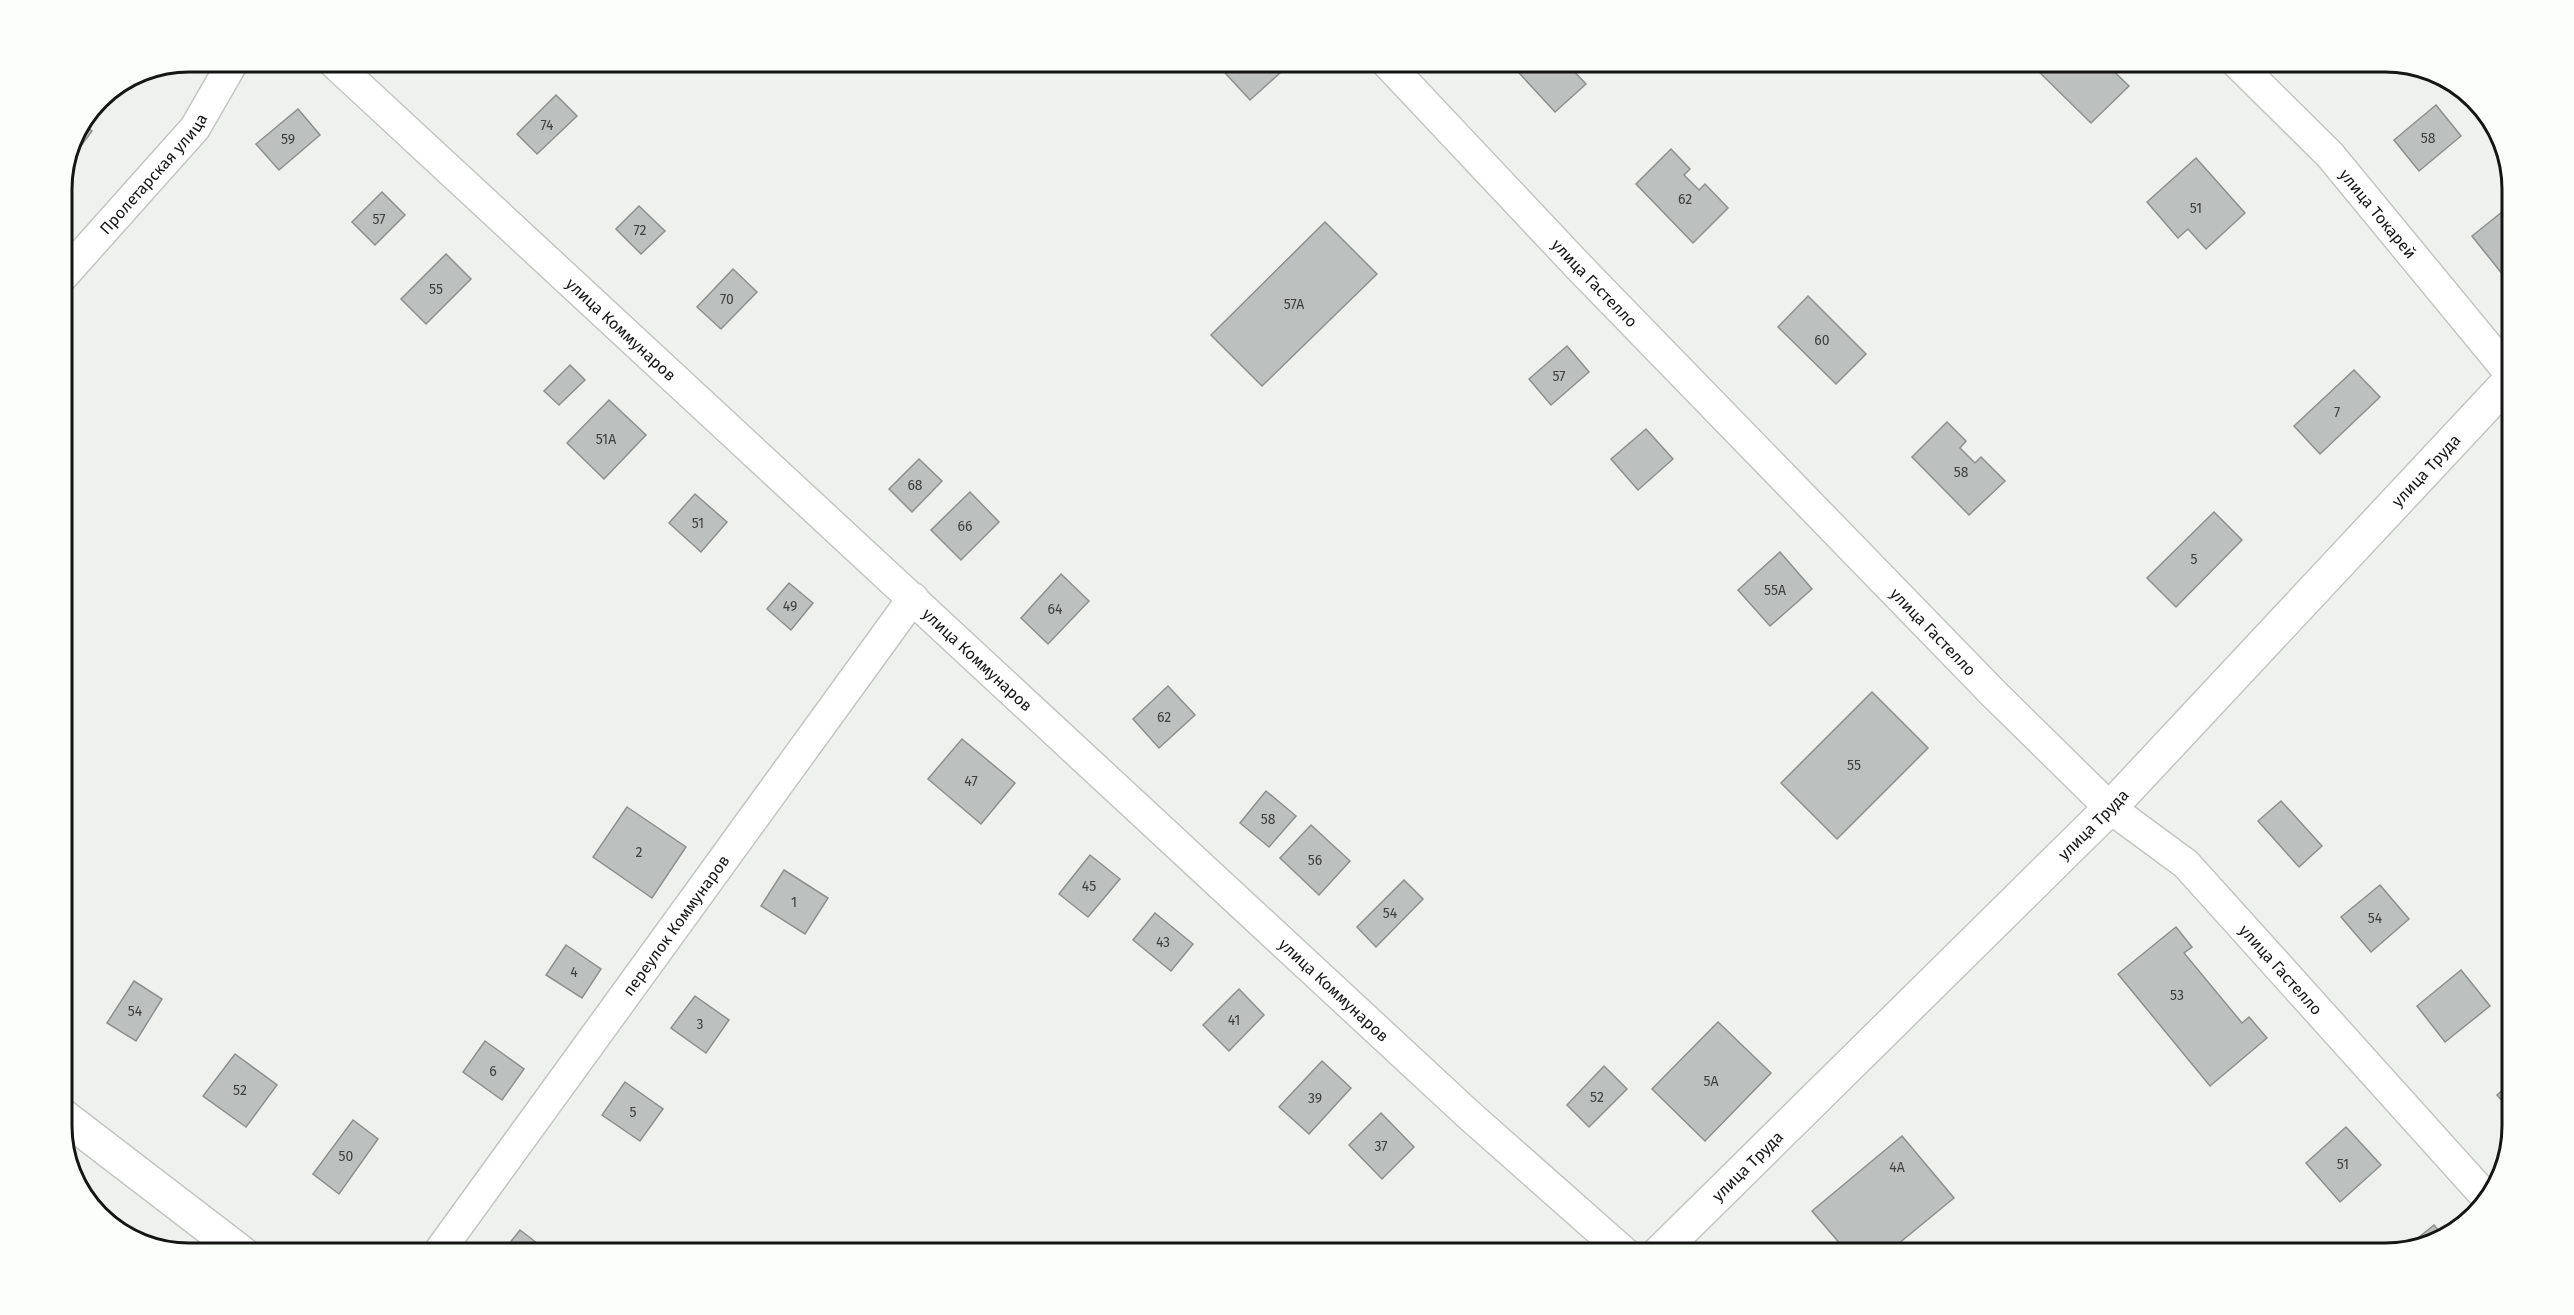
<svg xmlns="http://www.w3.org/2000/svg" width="2574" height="1315" viewBox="0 0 2574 1315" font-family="'Fira Sans',sans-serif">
<rect width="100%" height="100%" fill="#eef1ed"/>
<g fill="#bcc1c0" stroke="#8c908f" stroke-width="1.5">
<path d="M1215,62H1288L1290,64L1250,100Z"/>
<path d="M1509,62H1565L1586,84L1555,112Z"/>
<path d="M2029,62H2104L2129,86L2091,123Z"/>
<path d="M556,95L577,116L537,154L517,134Z"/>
<path d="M2436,105L2461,136L2419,171L2394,140Z"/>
<path d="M298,109L320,135L279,170L256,144Z"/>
<path d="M82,124L92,131L68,164L71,140Z"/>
<path d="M1671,149L1690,169L1684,175L1699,190L1705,184L1728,208L1693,243L1636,184Z"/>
<path d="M2196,158L2245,213L2206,249L2188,229L2178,238L2147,202Z"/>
<path d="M382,192L405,215L375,245L352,222Z"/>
<path d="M2512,204V268L2503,275L2472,236Z"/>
<path d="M639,206L665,231L641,254L616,229Z"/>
<path d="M1325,222L1377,274L1262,386L1211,335Z"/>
<path d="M446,254L471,279L426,324L401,299Z"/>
<path d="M733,269L757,292L721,329L697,307Z"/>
<path d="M1808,296L1866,354L1836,384L1778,327Z"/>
<path d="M1567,346L1589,372L1551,405L1529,379Z"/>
<path d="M570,365L585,380L559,405L544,391Z"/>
<path d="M2354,370L2380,397L2320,454L2294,426Z"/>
<path d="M609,400L646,435L604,479L567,443Z"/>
<path d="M1947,422L1966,441L1960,448L1975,463L1981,457L2005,481L1969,515L1912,457Z"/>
<path d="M1646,429L1673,459L1638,490L1611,459Z"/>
<path d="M919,459L942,481L912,512L889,489Z"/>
<path d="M970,492L999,522L961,560L931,530Z"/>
<path d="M695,494L727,522L701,552L669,523Z"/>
<path d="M2214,512L2242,540L2176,607L2147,578Z"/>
<path d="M1780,552L1812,589L1770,626L1738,590Z"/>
<path d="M1061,574L1089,601L1048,644L1021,618Z"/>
<path d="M789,583L813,603L791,630L767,609Z"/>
<path d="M1168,686L1195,715L1159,748L1133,719Z"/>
<path d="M1872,692L1928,748L1837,839L1781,783Z"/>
<path d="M962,739L1015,783L981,824L928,779Z"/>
<path d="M1266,791L1296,816L1269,847L1240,823Z"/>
<path d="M2281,801L2322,846L2299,867L2258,821Z"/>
<path d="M627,807L686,847L652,898L593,857Z"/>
<path d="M1311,825L1350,861L1319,895L1280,858Z"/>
<path d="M1090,855L1120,879L1088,917L1059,894Z"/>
<path d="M784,870L828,898L805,934L761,906Z"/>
<path d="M1404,880L1423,899L1376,947L1357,927Z"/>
<path d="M2380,885L2409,919L2371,952L2341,917Z"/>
<path d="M1155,913L1193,944L1171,971L1133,940Z"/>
<path d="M2176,927L2192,947L2184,953L2242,1023L2249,1017L2267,1038L2210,1086L2118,974Z"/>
<path d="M566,945L601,969L582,998L546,975Z"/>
<path d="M2461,970L2490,1006L2445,1042L2417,1006Z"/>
<path d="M134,981L162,999L136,1041L107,1023Z"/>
<path d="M1239,989L1264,1015L1229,1051L1203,1025Z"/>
<path d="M695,996L729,1020L706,1053L671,1028Z"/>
<path d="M1718,1022L1771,1073L1705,1141L1652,1089Z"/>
<path d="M485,1041L524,1069L502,1100L463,1072Z"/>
<path d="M235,1054L277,1085L246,1127L203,1096Z"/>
<path d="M1322,1061L1351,1088L1309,1134L1279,1107Z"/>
<path d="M1604,1066L1627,1089L1589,1127L1567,1105Z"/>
<path d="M625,1082L663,1109L640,1141L602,1115Z"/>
<path d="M2512,1082V1112L2497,1095Z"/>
<path d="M1381,1113L1414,1147L1382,1179L1349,1145Z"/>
<path d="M353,1120L378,1139L339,1194L313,1174Z"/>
<path d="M2346,1127L2381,1165L2340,1202L2306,1163Z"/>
<path d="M1902,1136L1954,1198L1887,1253H1848L1812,1211Z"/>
<path d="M2434,1225L2443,1236L2408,1246Z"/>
<path d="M520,1230L546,1250L543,1253H502Z"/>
<path d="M1514,1243L1525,1253H1503Z"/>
</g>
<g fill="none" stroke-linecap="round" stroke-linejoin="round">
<defs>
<g id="street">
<path id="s1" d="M333,62L1469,1115L1625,1253"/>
<path id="s2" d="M1386,62L1579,267L1994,694L2110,808L2186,864L2486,1197"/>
<path id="s3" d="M2236,62L2330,155L2512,376"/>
<path id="s4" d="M62,277L195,128L233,62"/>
<path id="s5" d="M438,1253L913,598"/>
</g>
<g id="secondary">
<path d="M62,1115L242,1253"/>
<path id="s6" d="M1659,1253L2110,808L2512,378"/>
</g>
</defs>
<use href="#street" stroke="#c3c6c2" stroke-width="33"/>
<use href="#secondary" stroke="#c3c6c2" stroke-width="36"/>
<use href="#street" stroke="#fff" stroke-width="30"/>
<use href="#secondary" stroke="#fff" stroke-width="33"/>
</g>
<g text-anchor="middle" stroke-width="6" stroke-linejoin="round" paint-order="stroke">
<g font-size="14" fill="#3e403f">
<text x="547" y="130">74</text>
<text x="2428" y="143">58</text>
<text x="288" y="144">59</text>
<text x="1685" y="204">62</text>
<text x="2196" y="213">51</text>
<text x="379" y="224">57</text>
<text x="640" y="235">72</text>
<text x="436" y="294">55</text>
<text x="727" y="304">70</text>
<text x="1294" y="309">57А</text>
<text x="1822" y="345">60</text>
<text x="1559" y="381">57</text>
<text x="2337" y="417">7</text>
<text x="606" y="444">51А</text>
<text x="1961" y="477">58</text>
<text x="915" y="490">68</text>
<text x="698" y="528">51</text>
<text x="965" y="531">66</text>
<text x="2194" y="564">5</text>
<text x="1775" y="595">55А</text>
<text x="790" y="611">49</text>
<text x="1055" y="614">64</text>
<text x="1164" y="722">62</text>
<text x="1854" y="770">55</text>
<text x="971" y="786">47</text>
<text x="1268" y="824">58</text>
<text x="639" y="857">2</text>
<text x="1315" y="865">56</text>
<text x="1089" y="891">45</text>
<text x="794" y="907">1</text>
<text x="1390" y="918">54</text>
<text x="2375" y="923">54</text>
<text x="1163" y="947">43</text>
<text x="574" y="977">4</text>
<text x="2177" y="1000">53</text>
<text x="135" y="1016">54</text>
<text x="1234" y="1025">41</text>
<text x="700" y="1029">3</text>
<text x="493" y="1076">6</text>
<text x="1711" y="1086">5А</text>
<text x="240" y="1095">52</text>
<text x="1597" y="1102">52</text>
<text x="1315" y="1103">39</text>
<text x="633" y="1117">5</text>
<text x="1381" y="1151">37</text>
<text x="346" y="1161">50</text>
<text x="2343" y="1169">51</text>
<text x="1897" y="1172">4А</text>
</g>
<g font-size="16" fill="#141514" stroke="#fbfefa">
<text dy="6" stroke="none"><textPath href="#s4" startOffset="138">Пролетарская улица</textPath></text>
<text dy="6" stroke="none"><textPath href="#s3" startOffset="208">улица Токарей</textPath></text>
<text dy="6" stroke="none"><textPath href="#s2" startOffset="304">улица Гастелло</textPath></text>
<text dy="6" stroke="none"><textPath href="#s1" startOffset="393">улица Коммунаров</textPath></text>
<text dy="6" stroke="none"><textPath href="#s6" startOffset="1096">улица Труда</textPath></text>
<text dy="6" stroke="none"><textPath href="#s2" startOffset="790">улица Гастелло</textPath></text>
<text dy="6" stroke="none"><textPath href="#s1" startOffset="879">улица Коммунаров</textPath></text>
<text dy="6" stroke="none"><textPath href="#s6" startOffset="610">улица Труда</textPath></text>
<text dy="6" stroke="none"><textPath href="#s5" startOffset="405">переулок Коммунаров</textPath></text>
<text dy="6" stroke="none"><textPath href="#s2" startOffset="1276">улица Гастелло</textPath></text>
<text dy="6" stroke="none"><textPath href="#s1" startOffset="1365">улица Коммунаров</textPath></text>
<text dy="6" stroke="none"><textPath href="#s6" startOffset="124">улица Труда</textPath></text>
</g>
</g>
<path d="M0 0H2574V1315H0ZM189 72H2385A117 117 0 0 1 2502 189V1126A117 117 0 0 1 2385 1243H189A117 117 0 0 1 72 1126V189A117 117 0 0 1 189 72Z" fill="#fbfefa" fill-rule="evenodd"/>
<path fill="none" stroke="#141514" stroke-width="3" d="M189 72H2385A117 117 0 0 1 2502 189V1126A117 117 0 0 1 2385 1243H189A117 117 0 0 1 72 1126V189A117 117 0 0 1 189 72Z"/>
</svg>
